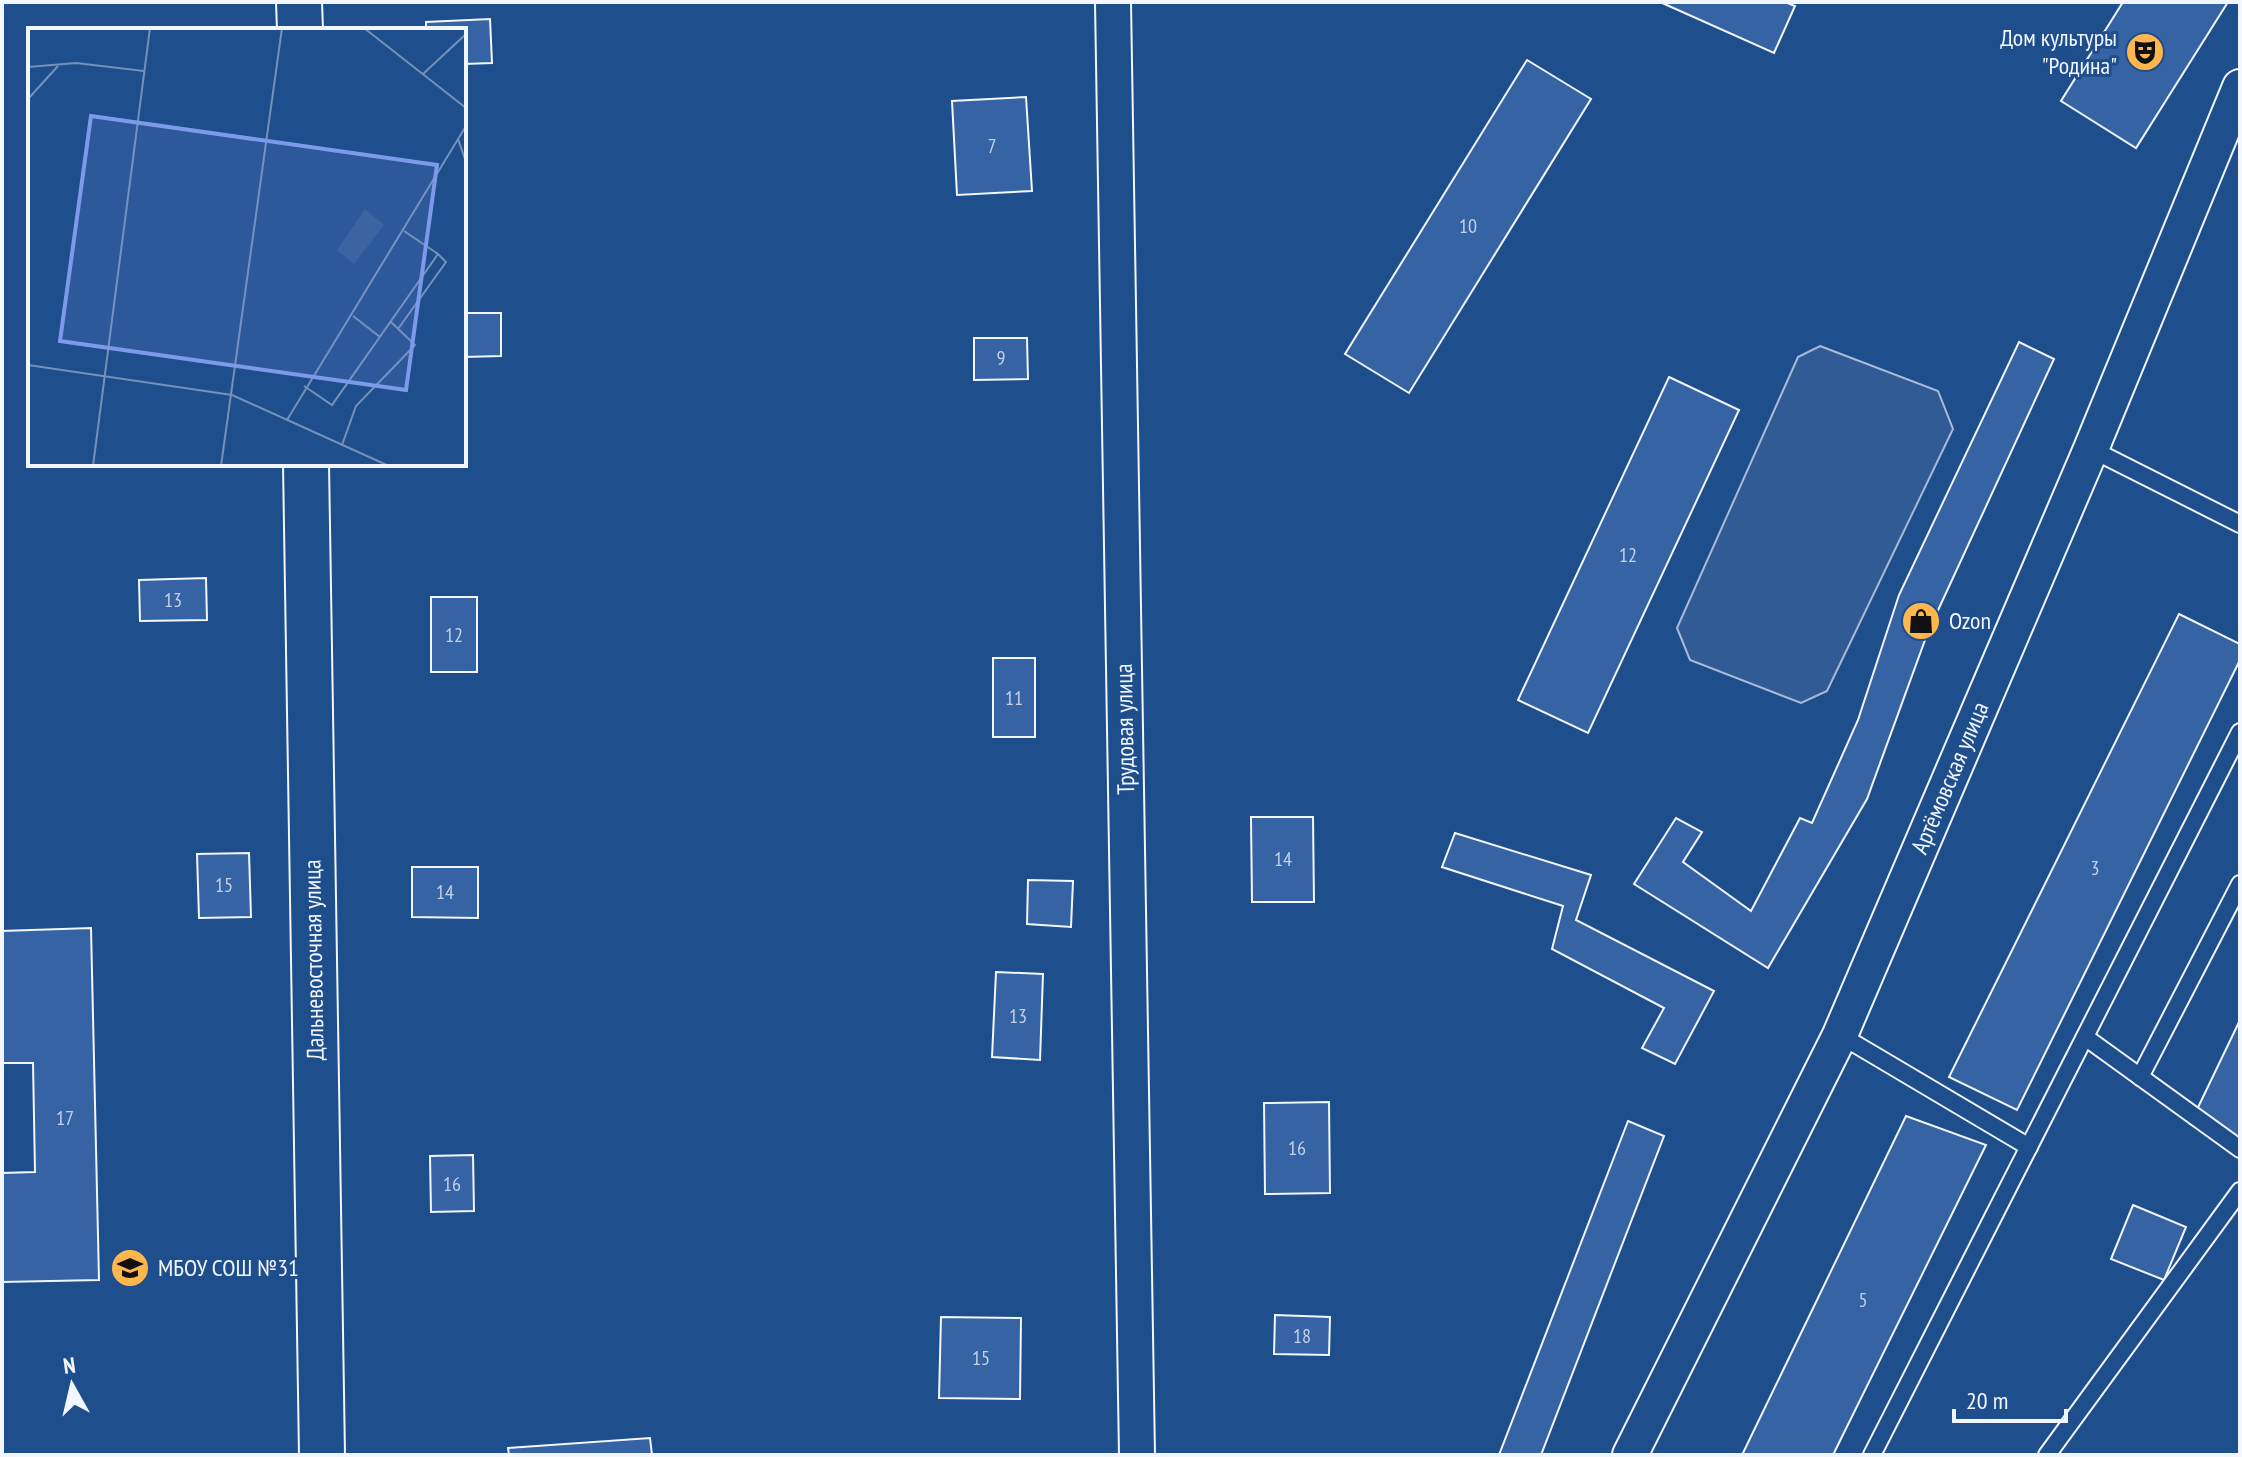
<svg xmlns="http://www.w3.org/2000/svg" width="2242" height="1457" viewBox="0 0 2242 1457" font-family="'PT Sans Narrow',sans-serif">
<rect width="100%" height="100%" fill="#1f4e8c"/>
<path fill="#305b95" stroke="#a8bbd7" stroke-width="2" d="M1820,346L1938,391L1953,429L1827,691L1801,703L1690,660L1677,628L1798,357Z"/>
<g fill="#3563a3" stroke="#f2f6ff" stroke-width="2">
<path d="M1660,2H1785L1795,6L1774,53Z"/>
<path d="M2123,2H2228L2136,148L2061,101Z"/>
<path d="M490,19L492,63L464,64V30H426V22Z"/>
<path d="M1527,60L1591,99L1409,393L1345,354Z"/>
<path d="M1026,97L1032,191L957,195L952,101Z"/>
<path d="M464,313H501V356L464,357Z"/>
<path d="M974,338H1027L1028,379L974,380Z"/>
<path d="M2019,342L2054,359L1928,632L1867,799L1768,968L1634,884L1676,818L1702,832L1683,862L1751,911L1800,818L1812,823L1858,720L1899,595Z"/>
<path d="M1669,377L1739,410L1588,733L1518,700Z"/>
<path d="M206,578L207,620L140,621L139,580Z"/>
<rect x="431" y="597" width="46" height="75"/>
<path d="M2179,614L2240,644V660L2017,1110L1949,1077Z"/>
<rect x="993" y="658" width="42" height="79"/>
<path d="M1251,817H1313L1314,902H1252Z"/>
<path d="M1455,833L1591,875L1576,920L1714,991L1675,1064L1642,1048L1664,1008L1552,949L1563,906L1442,867Z"/>
<path d="M249,853L251,917L199,918L197,854Z"/>
<path d="M412,867H478V918L412,917Z"/>
<path d="M1028,880L1073,881L1071,927L1027,924Z"/>
<path d="M91,928L99,1280L2,1282V1173L35,1172L33,1063H2V931Z"/>
<path d="M996,972L1043,974L1040,1060L992,1057Z"/>
<path d="M2240,1020V1147L2190,1124Z"/>
<path d="M1329,1102L1330,1193L1265,1194L1264,1103Z"/>
<path d="M1906,1116L1986,1145L1833,1455H1742Z"/>
<path d="M1628,1121L1664,1136L1541,1455H1499Z"/>
<path d="M473,1155L474,1211L431,1212L430,1156Z"/>
<path d="M2133,1205L2186,1227L2164,1280L2111,1259Z"/>
<path d="M1275,1315L1330,1317L1329,1355L1274,1354Z"/>
<path d="M941,1317L1021,1318L1020,1399L939,1398Z"/>
<path d="M650,1438L652,1455H509L508,1448Z"/>
</g>
<g fill="none" stroke-linecap="round" stroke-linejoin="round">
<defs>
<g id="lane">
<path d="M2091,449L2240,524"/>
<path d="M1840,1035L2029,1147"/>
<path d="M2085,1037L2240,1149"/>
<path d="M2140,1077L2240,884"/>
<path d="M1872,1455L2240,732"/>
<path d="M2047,1455L2240,1191"/>
</g>
<g id="street">
<path d="M1113,2L1137,1455"/>
<path d="M1630,1455L1840,1035L2091,449L2240,87"/>
</g>
<g id="secondary">
<path d="M299,2L300,30"/>
<path d="M306,464L322,1455"/>
</g>
</defs>
<use href="#lane" stroke="#f2f6ff" stroke-width="20"/>
<use href="#street" stroke="#f2f6ff" stroke-width="38"/>
<use href="#secondary" stroke="#f2f6ff" stroke-width="48"/>
<use href="#lane" stroke="#1f4e8c" stroke-width="16"/>
<use href="#street" stroke="#1f4e8c" stroke-width="34"/>
<use href="#secondary" stroke="#1f4e8c" stroke-width="44"/>
</g>
<defs>
<symbol id="theatre-disc" viewBox="-11 -11 22 22"><circle r="9.5" fill="#ffb74d" stroke="#1f4e8c"/><path d="M-5-5.5Q0-4 5-5.5V0Q5 5 0 6Q-5 5-5 0ZM-3.3-2.5H-1v1.5H-3.3ZM1-2.5H3.3v1.5H1ZM-2.8 1Q0 5.5 2.8 1Z" fill="#111"/></symbol>
<symbol id="shop-disc" viewBox="-11 -11 22 22"><circle r="9.5" fill="#ffb74d" stroke="#1f4e8c"/><path d="M-5-2.5h2.3a2.7 3.5 0 0 1 5.4 0H5L5.5 6h-11ZM-1.5-2.5h3a1.5 2.3 0 0 0-3 0Z" fill="#111"/></symbol>
<symbol id="school-disc" viewBox="-11 -11 22 22"><circle r="9.5" fill="#ffb74d" stroke="#1f4e8c"/><path d="M0-5L7-2L0 1L-7-2ZM-4 1L0 2.5L4 1V4Q0 6-4 4Z" fill="#111"/></symbol>
</defs>
<g fill-rule="evenodd">
<use href="#theatre-disc" x="2123" y="30" width="44" height="44"/>
<use href="#shop-disc" x="1899" y="599" width="44" height="44"/>
<use href="#school-disc" x="108" y="1246" width="44" height="44"/>
</g>
<g text-anchor="middle" stroke-width="6" stroke-linejoin="round" paint-order="stroke">
<g font-size="20" fill="#c3d1e8">
<text x="992" y="153">7</text>
<text x="1468" y="233">10</text>
<text x="1001" y="365">9</text>
<text x="1628" y="562">12</text>
<text x="173" y="607">13</text>
<text x="454" y="642">12</text>
<text x="1014" y="705">11</text>
<text x="1283" y="866">14</text>
<text x="2095" y="875">3</text>
<text x="224" y="892">15</text>
<text x="445" y="899">14</text>
<text x="1018" y="1023">13</text>
<text x="65" y="1125">17</text>
<text x="1297" y="1155">16</text>
<text x="452" y="1191">16</text>
<text x="1863" y="1307">5</text>
<text x="1302" y="1343">18</text>
<text x="981" y="1365">15</text>
</g>
<g font-size="24" fill="#f2f6ff" stroke="#1f4e8c" text-anchor="start">
<text x="2117" y="46" text-anchor="end">Дом культуры<tspan x="2117" dy="28">"Родина"</tspan></text>
<text x="1949" y="629">Ozon</text>
<text x="158" y="1276">МБОУ СОШ №31</text>
</g>
<g font-size="24" fill="#f2f6ff" stroke="#1f4e8c">
<text transform="translate(1125 729) rotate(-91)" y="8">Трудовая улица</text>
<text transform="translate(1950 778) rotate(-67)" y="8">Артёмовская улица</text>
<text transform="translate(314 960) rotate(-91)" y="8">Дальневосточная улица</text>
</g>
</g>
<g transform="translate(28 28)">
<rect width="438" height="438" fill="#1f4e8c"/>
<path d="M337,181L356,197L326,236L309,222Z" fill="#305b95"/>
<path fill="none" stroke="#7391ba" stroke-width="2" d="M336,0L438,80M0,39L48,35L116,43M395,46L438,6M0,71L30,38M430,111L438,134M325,288L352,309M370,301L418,234L410,226M0,337L204,367L361,438M276,358L304,377L410,226L376,203M259,392L438,98M314,417L328,378L387,317L363,294M65,438L122,0M193,438L254,0"/>
<path fill="#7d9aea" fill-opacity="0.15" stroke="#7d9aea" stroke-width="4" d="M63,88L409,137L378,362L32,313Z"/>
<rect width="438" height="438" fill="none" stroke="#f2f6ff" stroke-width="4"/>
</g>
<rect width="2242" height="1457" fill="none" stroke="#f2f6ff" stroke-width="8"/>
<g transform="translate(72 1385) rotate(352)" stroke="#1f4e8c" stroke-width="6" paint-order="stroke">
<path d="M0-6L14 30L0 20L-14 30Z" fill="#f2f6ff"/>
<text y="-12" font-size="22" font-weight="bold" text-anchor="middle" fill="#f2f6ff">N</text>
</g>
<path d="M1954 1409v12h112v-12" fill="none" stroke="#f2f6ff" stroke-width="4"/>
<text x="1966" y="1409" font-size="24" fill="#f2f6ff" stroke="#1f4e8c" stroke-width="6" paint-order="stroke">20 m</text>
</svg>
